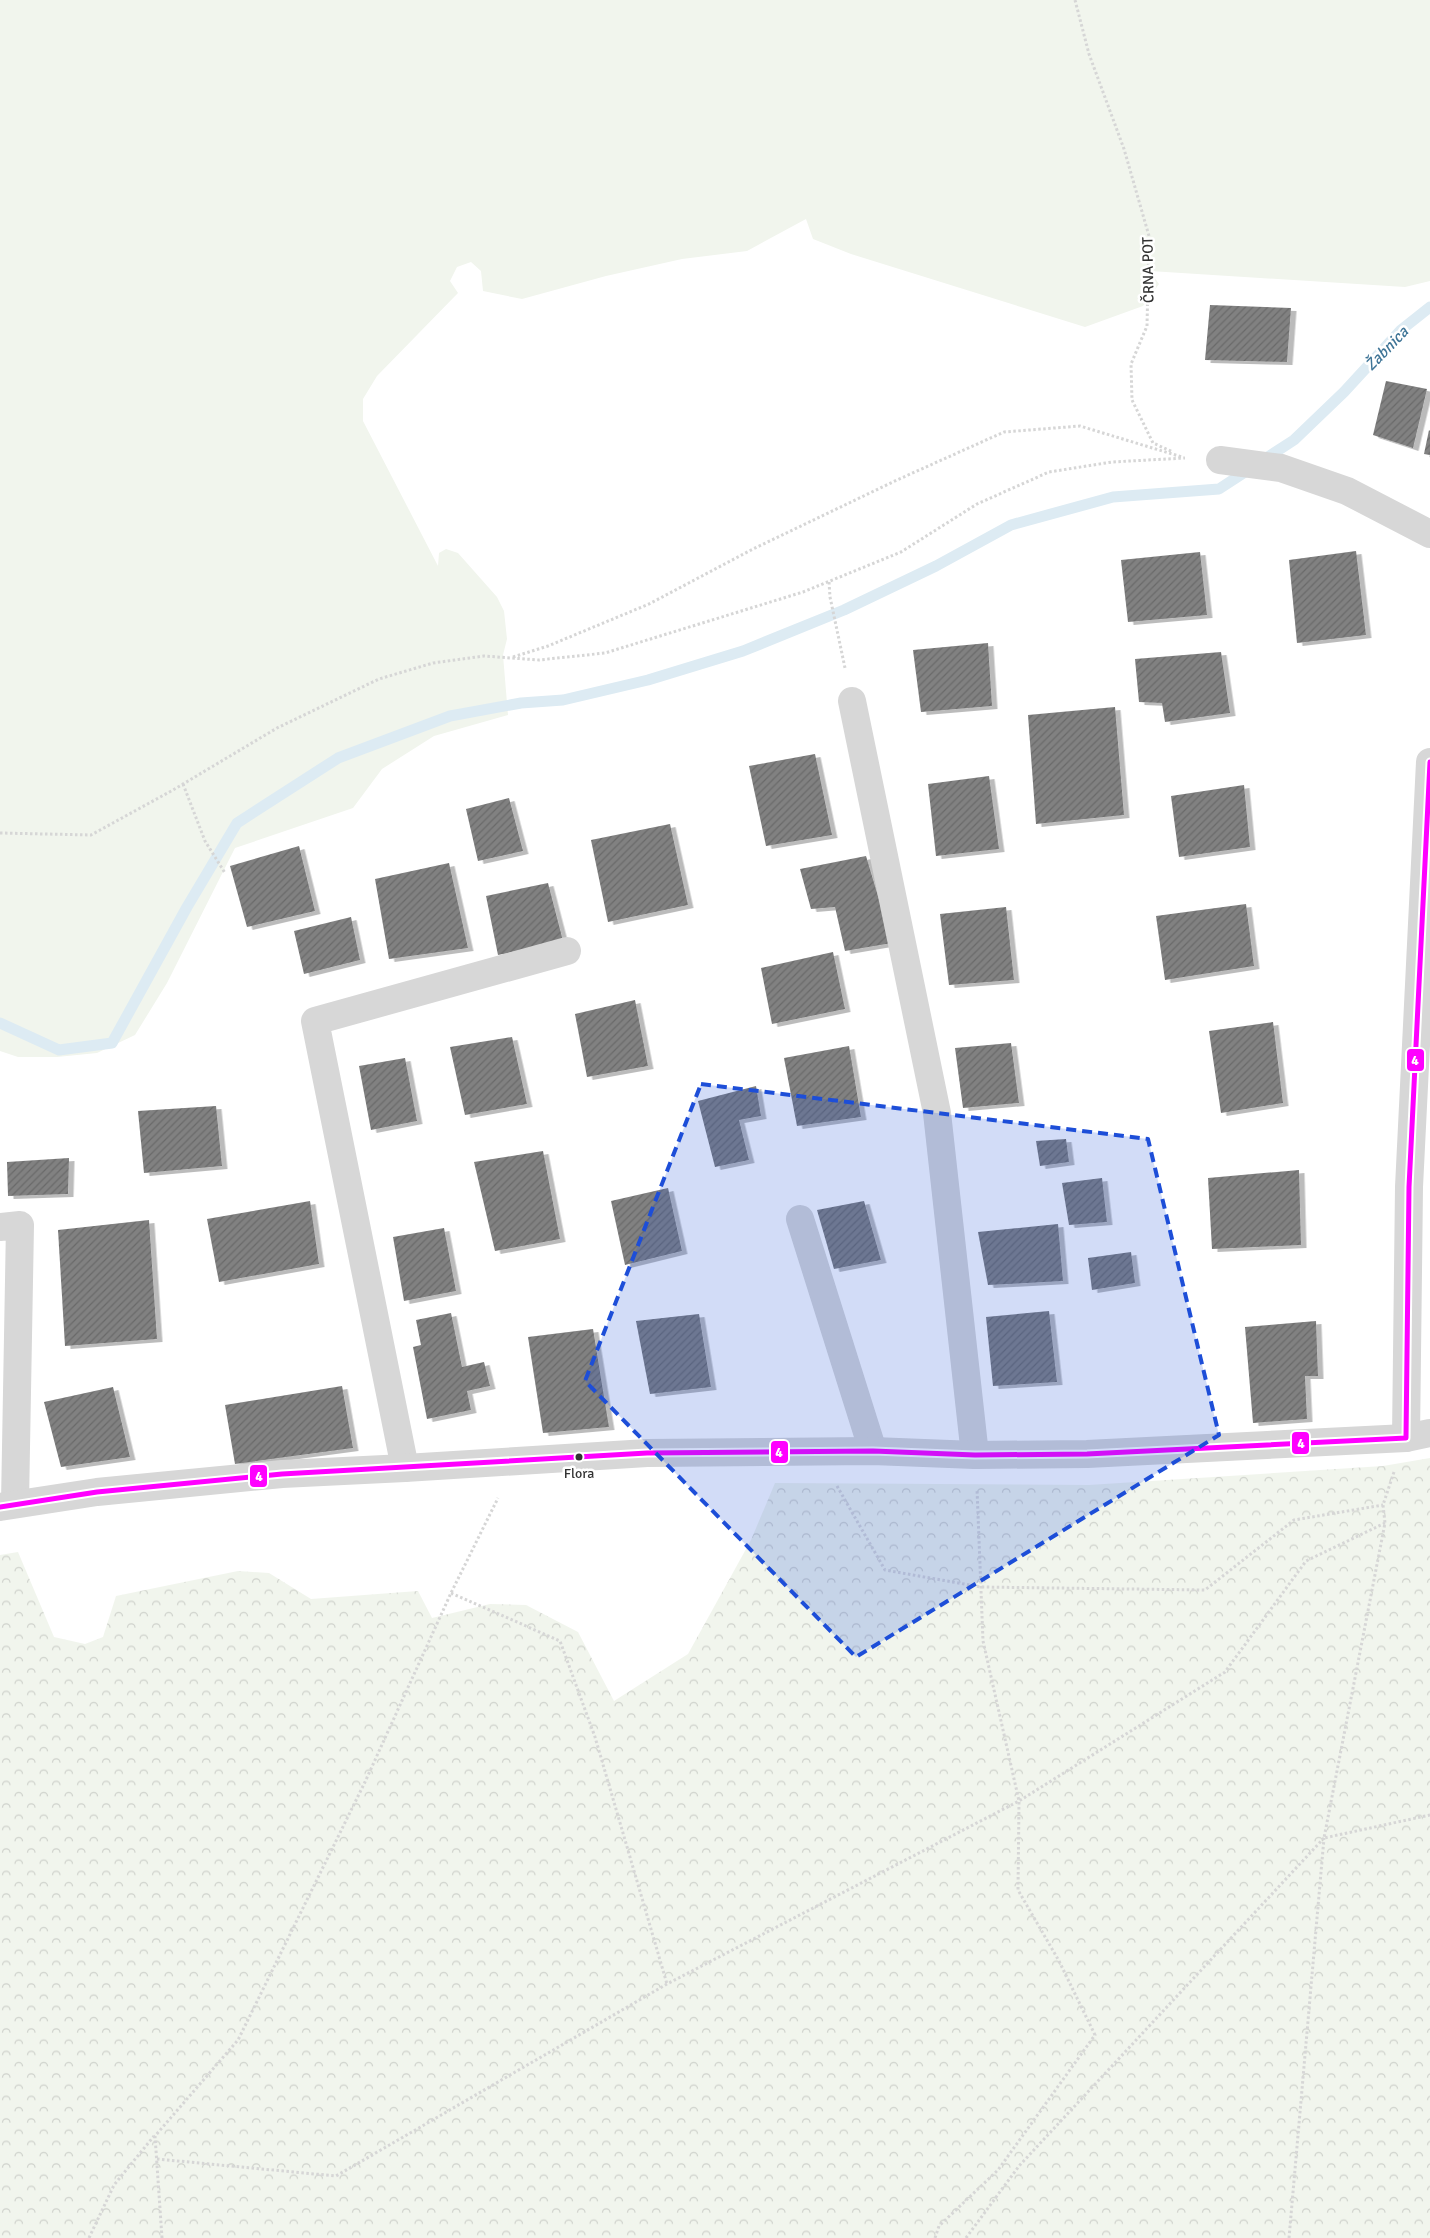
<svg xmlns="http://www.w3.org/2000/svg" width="1430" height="2238" viewBox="0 0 1430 2238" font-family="Signika,sans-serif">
<defs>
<pattern id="forest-crowns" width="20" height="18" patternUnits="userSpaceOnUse" patternTransform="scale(1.25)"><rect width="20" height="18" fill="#f1f5ed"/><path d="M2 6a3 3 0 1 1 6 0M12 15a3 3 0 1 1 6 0" fill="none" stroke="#cfd2cc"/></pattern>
<pattern id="building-hatch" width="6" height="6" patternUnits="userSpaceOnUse" patternTransform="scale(1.25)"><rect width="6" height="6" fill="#818181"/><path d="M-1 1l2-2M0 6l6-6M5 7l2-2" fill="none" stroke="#6a6a6a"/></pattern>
<filter id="shadow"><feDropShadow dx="5.5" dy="3" stdDeviation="0" flood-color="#0004"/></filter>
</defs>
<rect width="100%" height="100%" fill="#fff"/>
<path fill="#f1f5ed" d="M0,0H1430V281L1405,287L1150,271L1159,284L1143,306L1085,327L851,254L813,239L806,219L747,251L682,259L606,276L522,299L483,291L481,271L471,262L457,267L450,281L458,293L377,376L363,399V421L438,566L439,553L446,549L458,553L497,597L504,611L507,639L503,655L508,715L434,736L382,769L353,808L235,848L167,983L135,1035L97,1053L57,1057H18L0,1051Z"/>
<path fill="url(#forest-crowns)" d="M1430,1458V2238H0V1555L18,1552L54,1637L85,1644L103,1637L116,1596L238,1571L269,1573L311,1599L418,1591L432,1618L490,1604L526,1605L578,1632L614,1701L688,1654L751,1540L775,1483L1089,1485L1383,1466Z"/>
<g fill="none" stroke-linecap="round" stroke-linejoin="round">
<path stroke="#ddebf3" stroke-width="11" d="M0,1023L59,1050L112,1043L187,907L237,823L338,758L450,716L521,703L563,700L648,680L743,651L844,610L936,566L1011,525L1113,497L1219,489L1294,440L1344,392L1401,330L1430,307"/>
</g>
<g fill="url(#building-hatch)" filter="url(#shadow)">
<path d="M1210,305L1291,308L1287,362L1205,360Z"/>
<path d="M1386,381L1427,389L1413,448L1373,435Z"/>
<path d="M1429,430L1430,431V455L1424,454Z"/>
<path d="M1356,551L1366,635L1297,643L1289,560Z"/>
<path d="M1200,552L1207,615L1128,622L1121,560Z"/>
<path d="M988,643L992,706L921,712L913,650Z"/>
<path d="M1221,652L1230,713L1165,722L1162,703L1139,702L1135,659Z"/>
<path d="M1115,707L1124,815L1036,824L1028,715Z"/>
<path d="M815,754L832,835L766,846L749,766Z"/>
<path d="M989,776L999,849L936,856L928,784Z"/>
<path d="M1244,785L1250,847L1179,857L1171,796Z"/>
<path d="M509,798L523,851L478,861L466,809Z"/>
<path d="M670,824L688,905L608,922L591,840Z"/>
<path d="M299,846L315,911L247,927L230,866Z"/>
<path d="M866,856L892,943L845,951L835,907L811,909L800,869Z"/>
<path d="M449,863L468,948L389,959L375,879Z"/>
<path d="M548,883L563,941L498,955L486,896Z"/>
<path d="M1246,904L1254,966L1165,980L1156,916Z"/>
<path d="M1006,907L1014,980L949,985L940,914Z"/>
<path d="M351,917L360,960L304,974L294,931Z"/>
<path d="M833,952L845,1009L772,1024L761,968Z"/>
<path d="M635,1000L648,1066L587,1077L575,1014Z"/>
<path d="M1273,1022L1283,1103L1221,1113L1209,1031Z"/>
<path d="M512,1037L527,1104L465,1115L450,1047Z"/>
<path d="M1011,1043L1019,1103L963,1108L955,1048Z"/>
<path d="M849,1046L861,1117L797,1126L784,1058Z"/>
<path d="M405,1058L417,1121L371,1130L359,1066Z"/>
<path d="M756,1086L761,1116L739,1120L749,1160L715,1167L698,1101Z"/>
<path d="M216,1106L222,1166L144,1173L138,1111Z"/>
<path d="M1066,1139L1069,1162L1040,1166L1036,1141Z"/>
<path d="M543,1151L560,1239L495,1251L474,1162Z"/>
<path d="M69,1158L68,1194L8,1196L7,1162Z"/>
<path d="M1299,1170L1301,1245L1212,1249L1208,1178Z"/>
<path d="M1102,1178L1107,1222L1069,1225L1062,1183Z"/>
<path d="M668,1188L682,1251L625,1265L611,1201Z"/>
<path d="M310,1201L319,1264L219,1282L207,1219Z"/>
<path d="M864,1201L881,1260L834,1269L817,1210Z"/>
<path d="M149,1220L157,1339L65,1346L58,1230Z"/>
<path d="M1058,1224L1063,1281L988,1285L978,1232Z"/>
<path d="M444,1228L456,1291L404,1301L393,1237Z"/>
<path d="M1131,1252L1135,1283L1092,1290L1088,1258Z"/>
<path d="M1049,1311L1057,1382L993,1386L986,1317Z"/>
<path d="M451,1313L462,1367L484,1362L490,1386L467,1391L471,1410L427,1419L413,1347L421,1345L416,1320Z"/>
<path d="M699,1314L711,1387L650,1394L636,1321Z"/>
<path d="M1316,1321L1318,1376H1305L1307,1419L1253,1423L1245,1327Z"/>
<path d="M593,1329L609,1427L543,1433L528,1337Z"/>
<path d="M342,1386L353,1448L235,1464L225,1405Z"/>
<path d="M113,1387L130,1457L61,1467L44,1402Z"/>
</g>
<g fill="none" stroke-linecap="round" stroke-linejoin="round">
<g stroke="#d6d6d6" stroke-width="3" stroke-dasharray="2.5 2.5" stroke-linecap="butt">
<path d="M1075,0L1089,54L1124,149L1149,236L1147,326L1131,364L1132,400L1153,443L1173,452"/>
<path d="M829,582L830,597L845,668"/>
<path d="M513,657L548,646L649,604L753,549L897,480L1004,432L1080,426L1182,457"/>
<path d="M183,784L205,841L225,873"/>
<path d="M0,833L91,835L173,790L277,728L379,679L433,663L484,656L539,660L605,653L803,592L901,552L977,504L1049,472L1112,462L1185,458"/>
<path d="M1394,1472L1383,1505L1385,1523L1324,1838L1430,1815"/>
<path d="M837,1486L885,1570L981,1587L1205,1590L1294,1520L1383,1505"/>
<path d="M451,1593L560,1641L595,1737L667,1984"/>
<path d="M157,2159L336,2176L667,1984L1019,1801L1225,1672L1306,1561L1385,1523"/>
<path d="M89,2238L114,2185L154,2136"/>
<path d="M162,2238L155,2136L238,2040L365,1782L451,1593L498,1498"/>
<path d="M935,2238L939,2226L998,2170L1095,2035L1059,1961L1018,1890L1019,1801L983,1641L977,1489"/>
<path d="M966,2238L1019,2166L1324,1838"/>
<path d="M1289,2238L1324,1838"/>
</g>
<g stroke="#d7d7d7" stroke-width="28">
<path d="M1220,460L1281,468L1347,491L1430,534"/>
<path d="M852,701L937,1113L975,1455"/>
<path d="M800,1219L873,1451"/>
<path d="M0,1227L20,1225L15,1503"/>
<path d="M1406,1438L1409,1187L1430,762"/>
<path d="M405,1468L315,1021L567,951"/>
<path d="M0,1507L97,1492L282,1474L405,1468L647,1453L873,1451L975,1455L1087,1454L1406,1438L1430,1433"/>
</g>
<defs>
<path id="bus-1" d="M0,1507L97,1492L282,1474L647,1453L873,1451L975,1455L1087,1454L1406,1438L1409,1187L1430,762"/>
</defs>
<use href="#bus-1" stroke="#fff" stroke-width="9"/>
<use href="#bus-1" stroke="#f0f" stroke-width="5"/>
</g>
<path fill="#1d4ed8" fill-opacity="0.2" stroke="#1d4ed8" stroke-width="4" stroke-dasharray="10 6" stroke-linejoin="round" d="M701,1084L1148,1139L1219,1435L856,1657L585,1381Z"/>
<circle fill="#333" stroke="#fff" stroke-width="2" cx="579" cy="1457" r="4.5"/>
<g text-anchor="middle" stroke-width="5" stroke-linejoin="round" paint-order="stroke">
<g font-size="14" fill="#333" stroke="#fff">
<text x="579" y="1478">Flora</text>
</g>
<g font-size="15" fill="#333" stroke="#fff">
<text transform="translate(1148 270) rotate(-91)" y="5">ČRNA POT</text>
</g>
<g font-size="16" font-style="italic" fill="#3f7597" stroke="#fff">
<text transform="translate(1386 348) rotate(-46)" y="6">Žabnica</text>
</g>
</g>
<g stroke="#fff" stroke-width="2">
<rect x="1406" y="1048" width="19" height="24" rx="5" fill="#f0f"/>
<rect x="1291" y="1431" width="19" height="24" rx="5" fill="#f0f"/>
<rect x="770" y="1440" width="19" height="24" rx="5" fill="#f0f"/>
<rect x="249" y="1464" width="19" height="24" rx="5" fill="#f0f"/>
</g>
<g font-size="14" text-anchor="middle" font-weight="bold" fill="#fff">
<text x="1415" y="1065">4</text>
<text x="1301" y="1448">4</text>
<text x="779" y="1457">4</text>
<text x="259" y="1481">4</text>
</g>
</svg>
